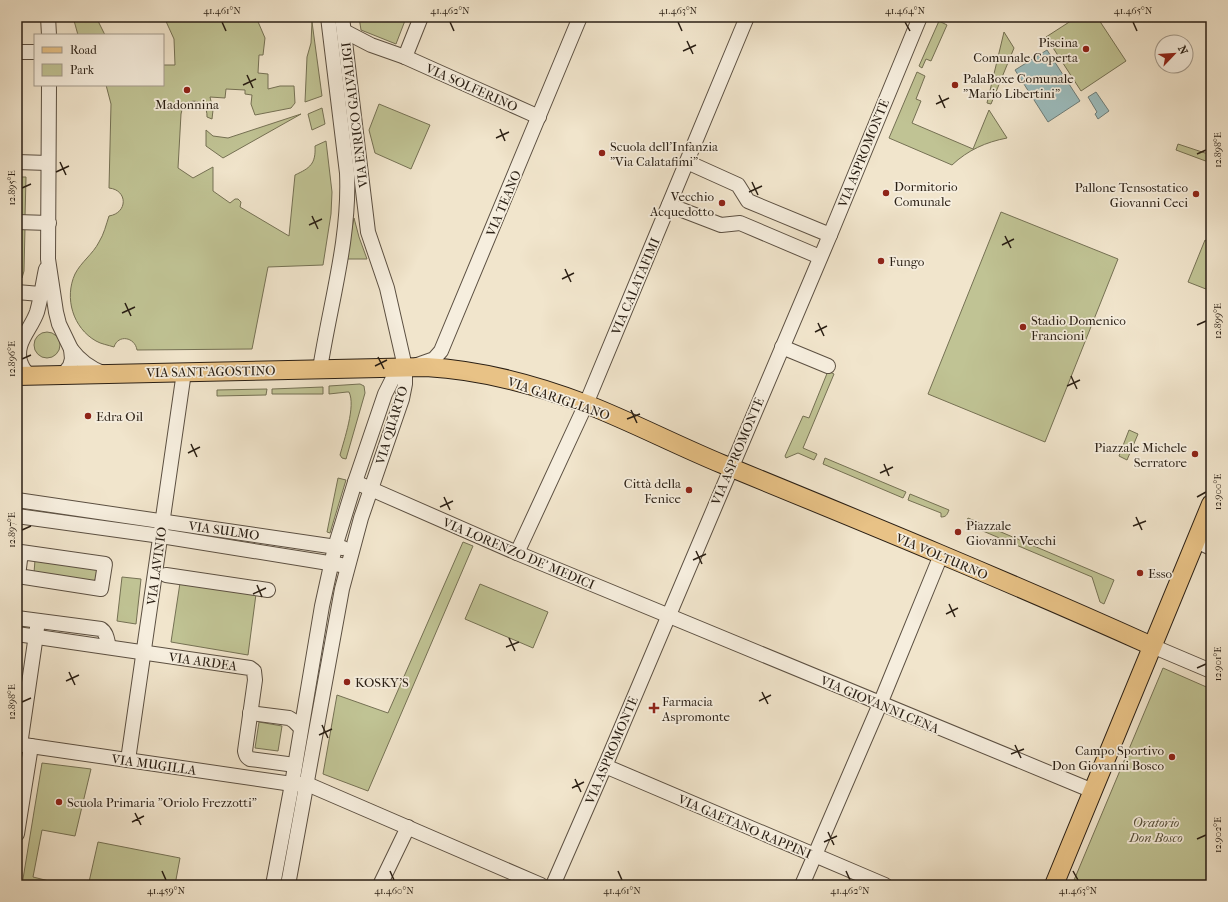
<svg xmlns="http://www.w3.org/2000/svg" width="1228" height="902" viewBox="0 0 1228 902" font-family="'IM FELL French Canon',serif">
<rect width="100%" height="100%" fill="#f1e5cc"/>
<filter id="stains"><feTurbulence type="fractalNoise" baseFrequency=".005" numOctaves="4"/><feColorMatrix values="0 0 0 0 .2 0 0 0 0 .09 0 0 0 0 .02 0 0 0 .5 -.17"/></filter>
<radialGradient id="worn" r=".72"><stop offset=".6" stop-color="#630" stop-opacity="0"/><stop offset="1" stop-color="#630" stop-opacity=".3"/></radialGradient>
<g fill="#c0c394" stroke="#757154">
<path d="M73,17H96L105,35H78Z"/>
<path d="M164,17H256L265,38L263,55H259L258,73L268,74V89L280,86H294L295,103L291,108L255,115L251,104L252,95L245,94V90L226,89L225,98L210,97L213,110L212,119L207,117C208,98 184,95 181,114L178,168L193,178L213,167V191L230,203L235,199H238L241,202L240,207L289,236L295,175C310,168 316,164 315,146L326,141L332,192L331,214L323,265L268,267L252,349L137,350C135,337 118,334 114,347C108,345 101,344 96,341C73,328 64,298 75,274C81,262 93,254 99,242C104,234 106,225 109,216C128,213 128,190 109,188L111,104L106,85H163V65H175L174,39Z"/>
<path d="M359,17H403L406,18L396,44L361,30Z"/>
<path d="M1077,17H1097L1126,61L1081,91L1046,37Z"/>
<path d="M939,21L947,25L931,61L926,59L922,68L919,66Z"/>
<path d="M312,22L322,96L305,102L307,57L311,43Z"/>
<path d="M1004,32L1014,48L991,104L987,103Z"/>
<path d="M917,72L925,76L916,99L921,101L912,123L973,149L989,110L1007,138C986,142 968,150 952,165L889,138Z"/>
<path d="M379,104L430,125L411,169L375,153L369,130Z"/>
<path d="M322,108L325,124L312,130L308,114Z"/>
<path d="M301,114L223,158L206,146V130L213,136L228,138Z"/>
<path d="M1178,144L1211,155V163L1176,150Z"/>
<path d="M17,177H26L25,217H17Z"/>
<path d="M1001,212L1118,259L1045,442L928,394Z"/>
<path d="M354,218L359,237L367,259H346Z"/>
<path d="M17,226L25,228L24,271L22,278L17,281Z"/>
<path d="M1205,240L1211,243V291L1188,282Z"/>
<circle cx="47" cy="345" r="13"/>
<path d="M828,371L834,374L803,448L817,454L814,460L798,453L786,458L785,456L803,416L809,418Z"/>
<path d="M360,384L364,386L365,393L346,459L342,458L340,455C344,440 356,406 349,392H347L329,394V386Z"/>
<path d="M323,387V394H272V389Z"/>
<path d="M267,389L266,395L217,396V390Z"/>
<path d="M1129,430L1138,434L1127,460L1119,456Z"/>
<path d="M825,458L906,492L903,498L823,464Z"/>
<path d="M338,478L346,480L330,533L327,532Z"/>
<path d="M910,494L949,510C947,515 946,517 941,517V513L908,500Z"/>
<path d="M968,518L1114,580L1104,604L1100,602L1092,577L971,526L970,528L967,527L966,522Z"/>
<path d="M463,542L473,546L368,791L323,774L337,695L388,713Z"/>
<path d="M35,560L99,570L97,583L34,573Z"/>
<path d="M122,577L141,579L136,624L117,621Z"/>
<path d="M180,583L256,594L248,655L171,642Z"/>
<path d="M480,584L548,612L533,648L465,619Z"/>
<path d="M1163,668L1211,689V885H1072Z"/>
<path d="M259,722L282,726L278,751L255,748Z"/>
<path d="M42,763L91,769L75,836L42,830L33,877L65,885H22Z"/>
<path d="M98,842L180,858L175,885H102L89,882Z"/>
</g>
<g fill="#9cbdbe" stroke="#6e7e7a">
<path d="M1047,50L1080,101L1048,122L1015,70Z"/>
<path d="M1096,92L1109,111L1098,119L1095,114L1097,112L1088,97Z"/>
</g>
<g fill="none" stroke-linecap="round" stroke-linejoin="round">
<defs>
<g id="minor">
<path d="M48,17L49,35"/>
<path d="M344,31L371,45L405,57L539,117"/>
<path d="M17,52H35"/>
<path d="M405,57L421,17"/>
<path d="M49,85L48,259L56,312L59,324L71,349L72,359L70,366L63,375"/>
<path d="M17,162L48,163"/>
<path d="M687,162L738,185L748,201L830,235"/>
<path d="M669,205L721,225L740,223L820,257"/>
<path d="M17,222L49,223"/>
<path d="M17,292L40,294"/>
<path d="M782,347L828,366"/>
<path d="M71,349C80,361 89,368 103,373"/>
<path d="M417,365L434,359L441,351L580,17"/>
<path d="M320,369C330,304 350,239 347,173L328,17"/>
<path d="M34,376C27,374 24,371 21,364C13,344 31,330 37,312C41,298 43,283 46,269"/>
<path d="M355,482L517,553L1093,791"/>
<path d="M17,500L343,548"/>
<path d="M17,516L161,536L341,565"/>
<path d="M1196,541L1211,548"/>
<path d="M517,553L586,404L747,17"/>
<path d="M166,575L268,590"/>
<path d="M17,576H18L101,589L105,564L21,552L18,576"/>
<path d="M17,618L101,629C107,633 107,640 109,647"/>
<path d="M17,634L250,668L254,671L255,680L245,751C246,755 246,757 250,759L295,765"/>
<path d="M1152,646L1211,671"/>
<path d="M250,713L289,718L294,721L301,728"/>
<path d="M17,744L292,784H307L541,885"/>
<path d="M20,745L38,621"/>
<path d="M128,760L184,372"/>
<path d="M605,766L885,885"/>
<path d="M17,834L31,746"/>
<path d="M273,885L292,784L322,606L335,547L355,482L385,394L392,380L405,367"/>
<path d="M288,885L342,589L361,518L402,399L405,384V367L387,288L368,232L342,17"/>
<path d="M380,885L408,827"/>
<path d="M553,885L605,766L830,235L920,17"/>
<path d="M802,885L880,704L941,555"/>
</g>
<g id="major">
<path d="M17,376L426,367C481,370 534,384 586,404C632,422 676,445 722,464C866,523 1010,582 1152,646"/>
<path d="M1054,885L1211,504"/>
</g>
</defs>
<use href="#minor" stroke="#5c5042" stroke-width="16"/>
<use href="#major" stroke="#2a1f14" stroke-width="20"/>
<use href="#minor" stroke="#f6eede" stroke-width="14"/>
<use href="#major" stroke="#e8c286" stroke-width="18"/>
</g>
<path fill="none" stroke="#2a1f14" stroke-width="1.5" d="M222,22L226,31M450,22L454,31M678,22L682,31M905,22L910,31M1133,22L1137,31M687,41L693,54M683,51L696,45M247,75L253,88M243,85L256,79M939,95L945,108M936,104L949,98M500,129L505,141M496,138L509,132M1197,154L1206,150M60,162L66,175M56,172L69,166M752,182L758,195M22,188L31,184M749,192L762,186M312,216L318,229M309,225L322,219M1005,236L1011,248M1002,245L1014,239M565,269L571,282M562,279L574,273M125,303L131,316M122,313L135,307M818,323L824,336M1197,325L1206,321M815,332L827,326M378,357L384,369M22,359L31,355M375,366L387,360M1071,376L1077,389M1067,386L1080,380M631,410L637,423M627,419L640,414M191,444L197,457M188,453L200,447M884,464L889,476M880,473L893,467M444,497L450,510M1197,497L1206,492M440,507L453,501M1136,517L1142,530M1133,526L1146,521M22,530L31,526M696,551L702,564M693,560L706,554M257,585L262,597M253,594L266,588M949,604L955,617M946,614L958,608M509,638L515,651M506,647L519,642M1197,668L1206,664M69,672L75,685M66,681L79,675M762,692L768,704M759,701L771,695M22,702L31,698M322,725L328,738M319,735L332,729M1015,745L1021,758M1011,754L1024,749M575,779L581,792M572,788L584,782M135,813L141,825M132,822L144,816M828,832L834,845M1197,839L1206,835M824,842L837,836M162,871L166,880M390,871L394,880M618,871L622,880M846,871L850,880M1073,871L1078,880"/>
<g fill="#8f2418" stroke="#f6eede" stroke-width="1.5">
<circle cx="1086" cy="49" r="4"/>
<circle cx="955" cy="85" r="4"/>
<circle cx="187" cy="90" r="4"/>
<circle cx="602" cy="153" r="4"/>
<circle cx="886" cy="193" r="4"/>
<circle cx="1196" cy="194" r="4"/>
<circle cx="722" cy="203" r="4"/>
<circle cx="881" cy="261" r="4"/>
<circle cx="1023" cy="327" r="4"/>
<circle cx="88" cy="416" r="4"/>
<circle cx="1195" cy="454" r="4"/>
<circle cx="689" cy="490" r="4"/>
<circle cx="958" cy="532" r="4"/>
<circle cx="1140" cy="573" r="4"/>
<circle cx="347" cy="682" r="4"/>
<path d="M652 702h4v4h4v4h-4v4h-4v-4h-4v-4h4z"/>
<circle cx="1172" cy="757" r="4"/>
<circle cx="59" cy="802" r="4"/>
</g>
<g text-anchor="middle" stroke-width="3.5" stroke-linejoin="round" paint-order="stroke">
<g font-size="13" fill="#2a1f14" stroke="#f6eede" text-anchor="start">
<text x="1078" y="47" text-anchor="end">Piscina<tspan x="1078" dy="15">Comunale Coperta</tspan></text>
<text x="963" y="83">PalaBoxe Comunale<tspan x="963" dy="15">"Mario Libertini"</tspan></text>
<text x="187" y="109" text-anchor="middle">Madonnina</text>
<text x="610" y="151">Scuola dell'Infanzia<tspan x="610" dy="15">"Via Calatafimi"</tspan></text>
<text x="894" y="191">Dormitorio<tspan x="894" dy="15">Comunale</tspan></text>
<text x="1188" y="192" text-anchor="end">Pallone Tensostatico<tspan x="1188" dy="15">Giovanni Ceci</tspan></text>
<text x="714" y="201" text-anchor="end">Vecchio<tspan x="714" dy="15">Acquedotto</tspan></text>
<text x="889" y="266">Fungo</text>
<text x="1031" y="325">Stadio Domenico<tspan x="1031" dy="15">Francioni</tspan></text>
<text x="96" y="421">Edra Oil</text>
<text x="1187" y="452" text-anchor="end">Piazzale Michele<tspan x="1187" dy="15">Serratore</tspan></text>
<text x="681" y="488" text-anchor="end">Città della<tspan x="681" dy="15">Fenice</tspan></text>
<text x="966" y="530">Piazzale<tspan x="966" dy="15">Giovanni Vecchi</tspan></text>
<text x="1148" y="578">Esso</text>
<text x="355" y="687">KOSKY'S</text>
<text x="662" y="706">Farmacia<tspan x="662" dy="15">Aspromonte</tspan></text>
<text x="1164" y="755" text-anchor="end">Campo Sportivo<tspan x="1164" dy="15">Don Giovanni Bosco</tspan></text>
<text x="67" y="807">Scuola Primaria "Oriolo Frezzotti"</text>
</g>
<g font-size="13" fill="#2a1f14" stroke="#f6eede">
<text transform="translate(472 87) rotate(24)" y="5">VIA SOLFERINO</text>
<text transform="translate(354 115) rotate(-97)" y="5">VIA ENRICO GALVALIGI</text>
<text transform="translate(863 153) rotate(-68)" y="5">VIA ASPROMONTE</text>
<text transform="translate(503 203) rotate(-67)" y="5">VIA TEANO</text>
<text transform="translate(635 286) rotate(-67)" y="5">VIA CALATAFIMI</text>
<text transform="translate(211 371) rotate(-1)" y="5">VIA SANT'AGOSTINO</text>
<text transform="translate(559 398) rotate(19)" y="5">VIA GARIGLIANO</text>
<text transform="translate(391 425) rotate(-73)" y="5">VIA QUARTO</text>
<text transform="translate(737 451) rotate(-67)" y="5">VIA ASPROMONTE</text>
<text transform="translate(224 530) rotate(8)" y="5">VIA SULMO</text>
<text transform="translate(519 553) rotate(23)" y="5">VIA LORENZO DE' MEDICI</text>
<text transform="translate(942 556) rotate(23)" y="5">VIA VOLTURNO</text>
<text transform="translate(156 566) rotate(-82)" y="5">VIA LAVINIO</text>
<text transform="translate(203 661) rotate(8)" y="5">VIA ARDEA</text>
<text transform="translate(880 704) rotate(23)" y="5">VIA GIOVANNI CENA</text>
<text transform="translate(611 750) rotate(-67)" y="5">VIA ASPROMONTE</text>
<text transform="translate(154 764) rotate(8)" y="5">VIA MUGILLA</text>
<text transform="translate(745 826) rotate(23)" y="5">VIA GAETANO RAPPINI</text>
</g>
<g font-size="13" font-style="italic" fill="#57503a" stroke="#f6eede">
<text x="1156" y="827">Oratorio<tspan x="1156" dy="15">Don Bosco</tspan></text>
</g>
</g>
<rect width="1228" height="902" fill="none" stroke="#f1e5cc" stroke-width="44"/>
<rect x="34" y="34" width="130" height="52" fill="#f6eede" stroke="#a49b8d"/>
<rect x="42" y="47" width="20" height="6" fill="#e8c286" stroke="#a49b8d"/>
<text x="70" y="54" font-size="12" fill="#2a1f14">Road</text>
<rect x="42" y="64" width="20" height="12" fill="#c0c394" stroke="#a49b8d"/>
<text x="70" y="74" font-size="12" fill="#2a1f14">Park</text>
<g transform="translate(1174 54) rotate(65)"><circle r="19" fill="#f6eede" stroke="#a49b8d"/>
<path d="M0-3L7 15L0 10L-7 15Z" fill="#8f2418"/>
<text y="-6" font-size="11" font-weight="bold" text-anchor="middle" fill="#2a1f14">N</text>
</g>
<rect x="22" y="22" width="1184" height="858" fill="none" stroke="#2a1f14" stroke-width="1.5"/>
<g font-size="10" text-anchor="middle" fill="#2a1f14">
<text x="222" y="14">41.461°N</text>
<text x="450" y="14">41.462°N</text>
<text x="678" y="14">41.463°N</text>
<text x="905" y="14">41.464°N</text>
<text x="1133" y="14">41.465°N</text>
<text transform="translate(1217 150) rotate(-90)" y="4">12.898°E</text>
<text transform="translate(11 188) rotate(-90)" y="4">12.895°E</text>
<text transform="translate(1217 321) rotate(-90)" y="4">12.899°E</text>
<text transform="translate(11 359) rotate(-90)" y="4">12.896°E</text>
<text transform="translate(1217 492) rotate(-90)" y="4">12.900°E</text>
<text transform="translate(11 530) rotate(-90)" y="4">12.897°E</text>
<text transform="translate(1217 664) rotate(-90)" y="4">12.901°E</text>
<text transform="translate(11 702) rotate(-90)" y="4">12.898°E</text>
<text transform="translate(1217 835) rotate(-90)" y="4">12.902°E</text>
<text x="166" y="894">41.459°N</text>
<text x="394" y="894">41.460°N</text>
<text x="622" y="894">41.461°N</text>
<text x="850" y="894">41.462°N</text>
<text x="1078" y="894">41.463°N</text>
</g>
<rect width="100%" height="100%" filter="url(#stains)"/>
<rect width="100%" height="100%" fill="url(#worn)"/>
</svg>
